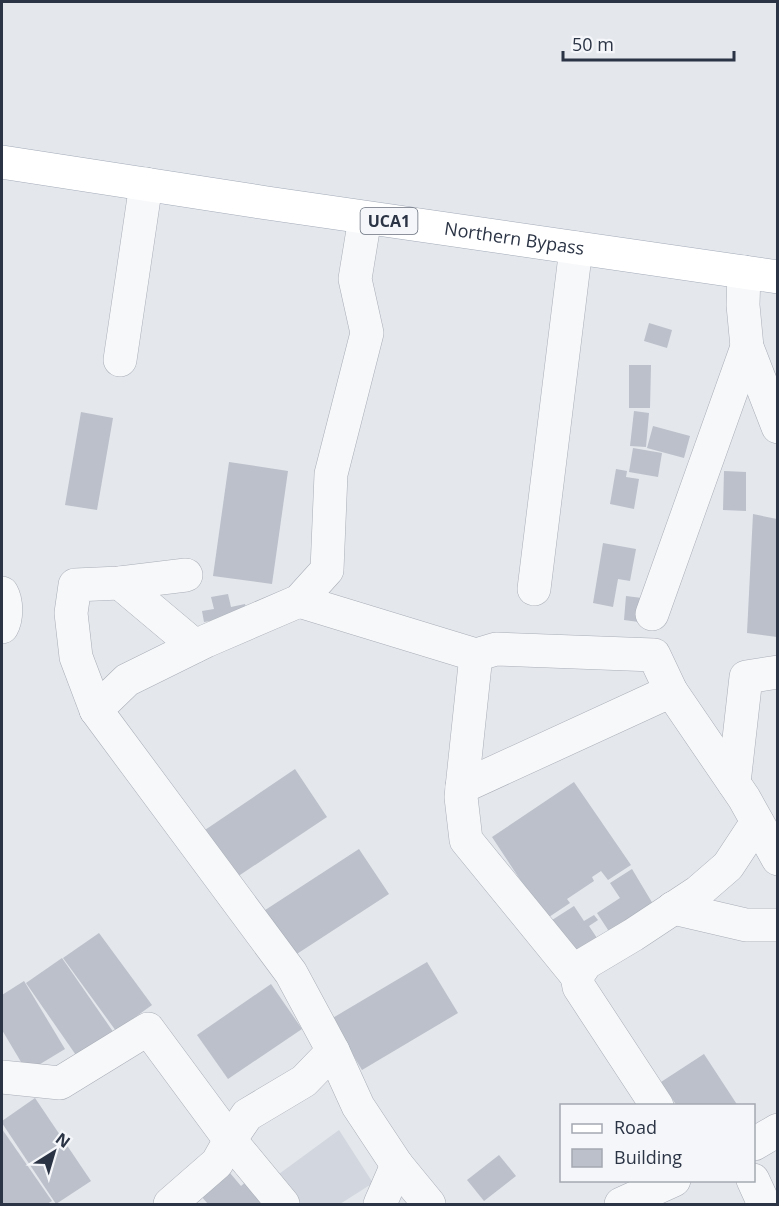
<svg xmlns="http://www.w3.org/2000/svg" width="779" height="1206" viewBox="0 0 779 1206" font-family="'Open Sans',sans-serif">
<rect width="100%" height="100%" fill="#e4e7ec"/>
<path fill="#d2d6de" d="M339,1130L373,1183L340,1204H301L279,1174Z"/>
<g fill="#bbc0ca">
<path d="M649,323L672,330L667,348L644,341Z"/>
<path d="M629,365H651L650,408H629Z"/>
<path d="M634,411L649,413L646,447L630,446Z"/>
<path d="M81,412L113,418L97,510L65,505Z"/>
<path d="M653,426L690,436L684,458L647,448Z"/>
<path d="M633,448L662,453L658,477L629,472Z"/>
<path d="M229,462L288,471L272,584L213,576Z"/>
<path d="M616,469L627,471L626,477L639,479L634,509L610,504Z"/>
<path d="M724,471L746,472V511L723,510Z"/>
<path d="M753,514L777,519V637L747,633Z"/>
<path d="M603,543L636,549L630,581L618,579L613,607L593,603Z"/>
<path d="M228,594L231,607L245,604L247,615L204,622L202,611L214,609L211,597Z"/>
<path d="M626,596L642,598L639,622L624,620Z"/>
<path d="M295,769L327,817L231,881L199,834Z"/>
<path d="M574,782L631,865L608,880L601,871L592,877L594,881L567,899L570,903L546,919L492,837Z"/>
<path d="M359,849L389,894L286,961L256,916Z"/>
<path d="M632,869L656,909L612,936L597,913L620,898L610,883Z"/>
<path d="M574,906L584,921L594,915L598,920L589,926L597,938L604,933L607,937L574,959L549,922Z"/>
<path d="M99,933L152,1005L116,1031L63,958Z"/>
<path d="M62,958L114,1033L78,1058L26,983Z"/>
<path d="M427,962L458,1013L362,1070L331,1019Z"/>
<path d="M24,981L65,1049L27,1072L2,1030V995Z"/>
<path d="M271,984L302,1029L228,1079L197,1035Z"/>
<path d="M704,1054L738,1106H677L661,1082Z"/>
<path d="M35,1098L91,1181L56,1204L2,1123V1121Z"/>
<path d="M2,1129L52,1201L47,1204H2Z"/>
<path d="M499,1155L516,1176L484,1201L467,1180Z"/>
<path d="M230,1173L241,1186L249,1179L265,1204H208L201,1196Z"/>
</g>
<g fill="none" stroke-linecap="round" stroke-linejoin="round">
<defs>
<g id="minor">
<path d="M365,218L355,279L367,333L331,474L327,570L299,601L206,641L127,680L96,710L291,973L333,1051L358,1106L397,1165L429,1204"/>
<path d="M744,272L743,305L747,347L778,427"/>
<path d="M120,360L146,184"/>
<path d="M120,583L195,646"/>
<path d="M534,589L576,248"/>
<path d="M2,593C7,602 7,618 2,627"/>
<path d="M299,601L476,655L496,649L654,655L671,691L744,798L778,859"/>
<path d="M652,614L747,347"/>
<path d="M476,655L461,797L466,840L577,976"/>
<path d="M96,710L76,657L71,613L75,585L120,583L186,575"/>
<path d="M734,783L746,677L778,672"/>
<path d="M462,787L671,691"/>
<path d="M673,908L746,925H778"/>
<path d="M2,1077L60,1083L148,1029L230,1140L283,1204"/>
<path d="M657,1106L579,987L577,976L586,963L633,935L698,892L728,866L757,822"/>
<path d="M754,1144L778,1130"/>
<path d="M753,1180L764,1204"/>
<path d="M170,1204L217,1163L230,1140L247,1115L304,1081L333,1051"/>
<path d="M380,1204L397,1165"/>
<path d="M621,1204L674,1180"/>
</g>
<g id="major">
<path id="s1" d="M2,162L267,203L778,277"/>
</g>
</defs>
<use href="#minor" stroke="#a9aeb7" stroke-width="34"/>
<use href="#major" stroke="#a3abb8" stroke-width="34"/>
<use href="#minor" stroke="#f7f8fa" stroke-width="33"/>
<use href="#major" stroke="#fff" stroke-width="33"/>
</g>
<g text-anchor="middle" stroke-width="4.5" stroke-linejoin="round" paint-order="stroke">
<rect fill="#f4f6f9" stroke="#676e7b" stroke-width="1.5" x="360.5" y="208" width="57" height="26" rx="4.5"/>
<g font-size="16" font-weight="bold" fill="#2b3445">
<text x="389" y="227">UCA1</text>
</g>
<g font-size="18" fill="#2b3445" stroke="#f4f6f9">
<text dy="6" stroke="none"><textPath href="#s1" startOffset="518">Northern Bypass</textPath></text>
</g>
</g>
<rect width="779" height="1206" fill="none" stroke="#2b3445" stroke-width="6"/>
<rect x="560" y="1104" width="195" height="78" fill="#f4f6f9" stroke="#a4a8b1" stroke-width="1.5"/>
<rect x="572" y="1124" width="30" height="9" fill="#ffffff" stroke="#a4a8b1" stroke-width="1.5"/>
<text x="614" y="1134" font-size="18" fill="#2b3445">Road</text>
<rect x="572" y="1149" width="30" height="18" fill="#bbc0ca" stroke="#a4a8b1" stroke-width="1.5"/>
<text x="614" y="1164" font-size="18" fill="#2b3445">Building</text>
<g transform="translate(54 1152) rotate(37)" stroke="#f4f6f9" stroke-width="4.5" paint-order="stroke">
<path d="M0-4.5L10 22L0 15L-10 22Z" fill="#2b3445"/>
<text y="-9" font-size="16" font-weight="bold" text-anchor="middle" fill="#2b3445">N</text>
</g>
<path d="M563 51v9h171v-9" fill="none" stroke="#2b3445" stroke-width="3"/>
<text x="572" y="51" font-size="18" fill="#2b3445" stroke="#f4f6f9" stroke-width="4.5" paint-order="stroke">50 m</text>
</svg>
